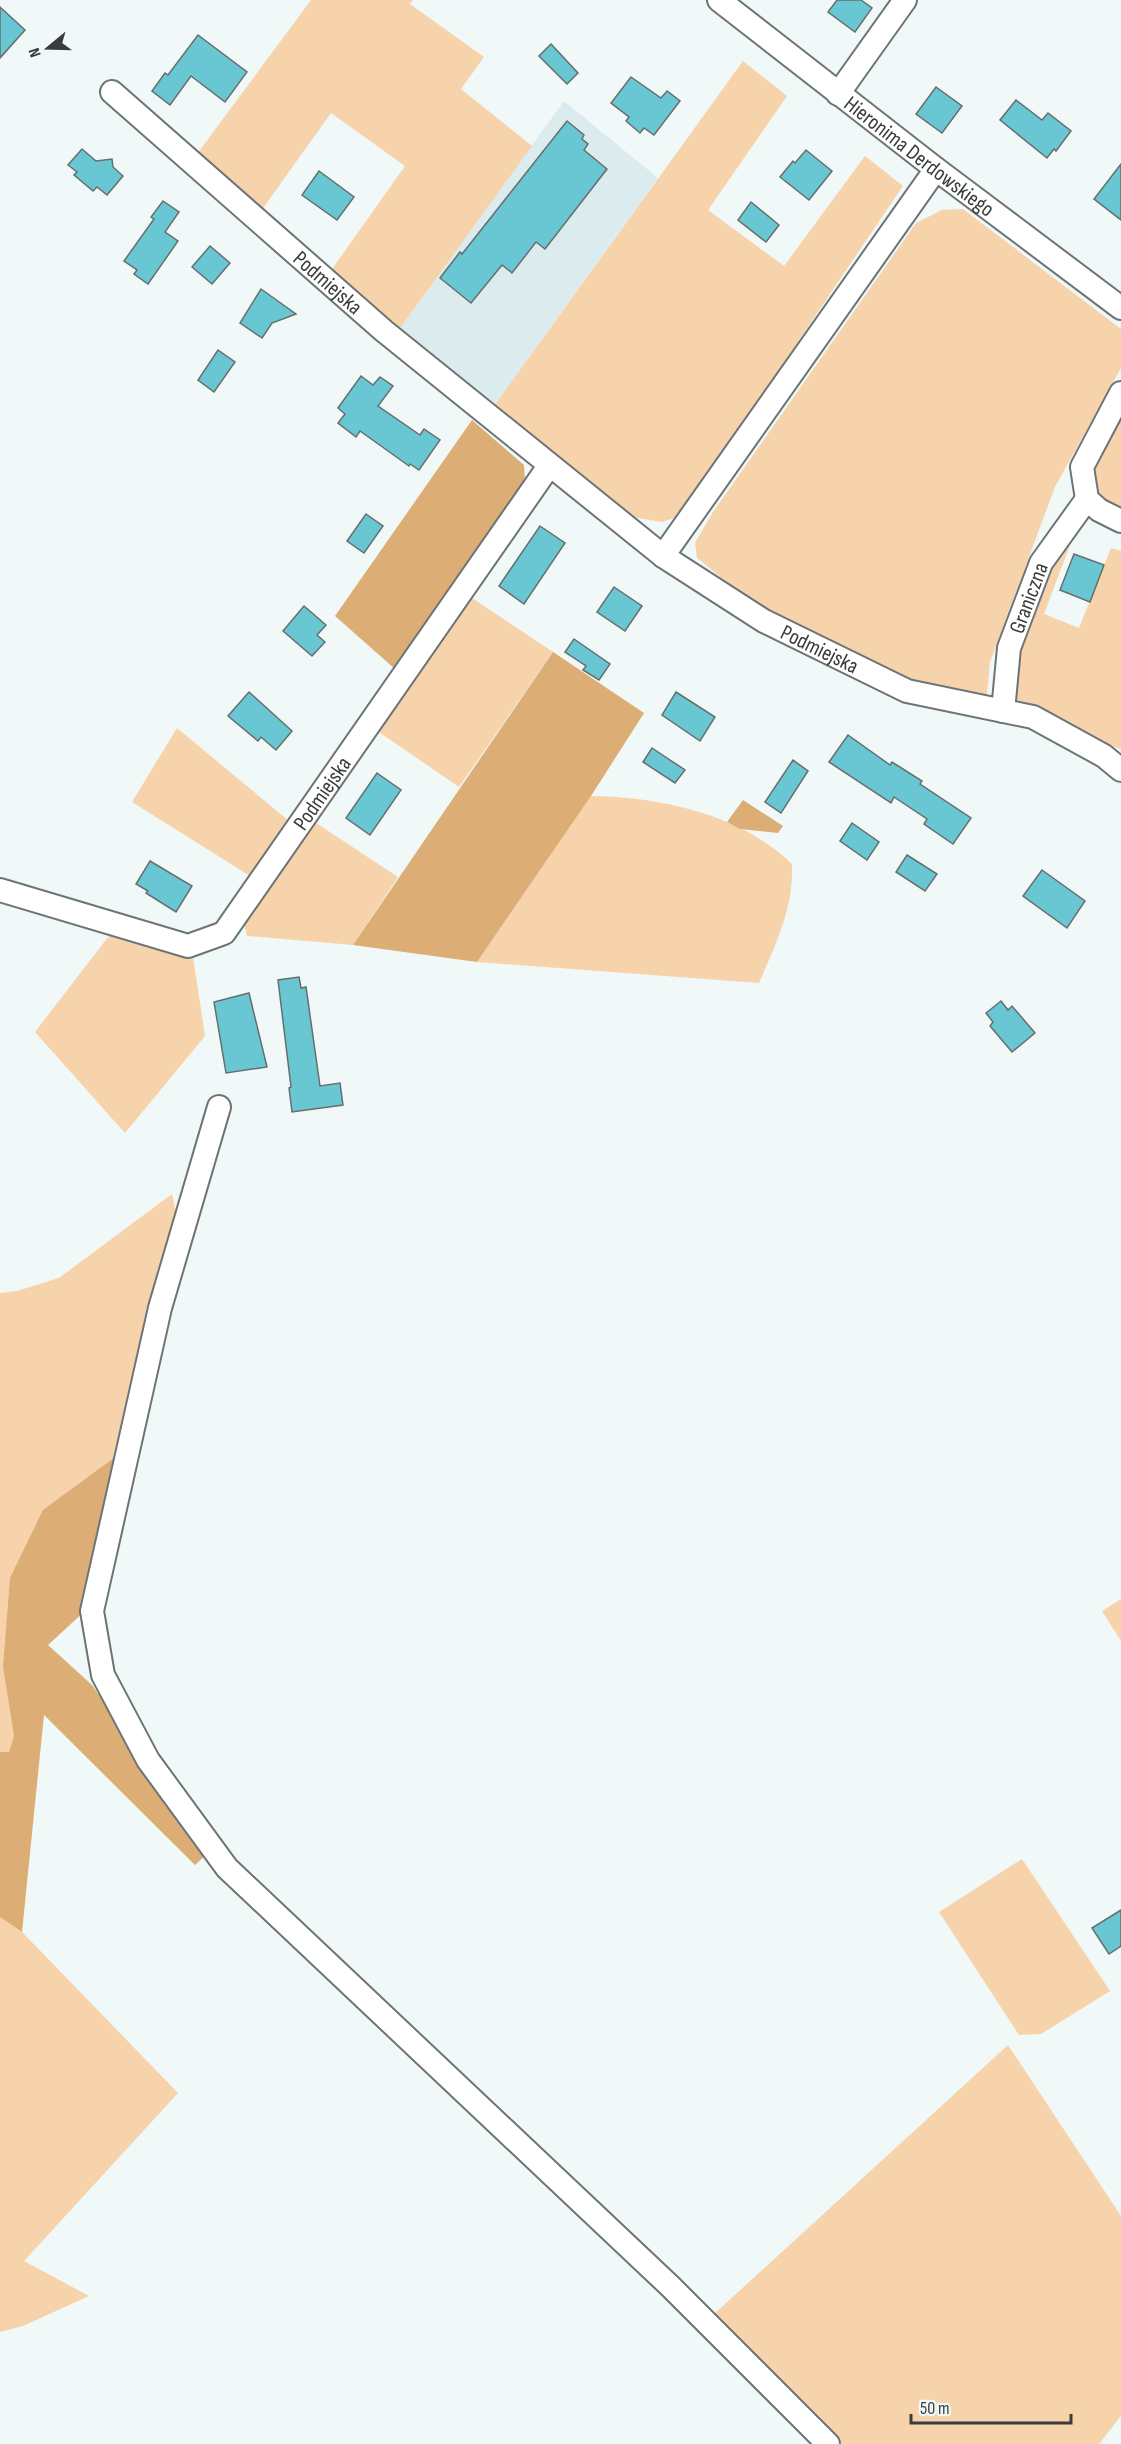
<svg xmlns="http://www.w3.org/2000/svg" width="1121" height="2444" viewBox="0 0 1121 2444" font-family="'Sofia Sans Condensed',sans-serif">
<rect width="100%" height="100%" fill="#f0f8f8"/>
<path fill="#dcecee" d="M564,101L658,178L491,410L398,331Z"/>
<g fill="#f7d3ab">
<path d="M311,0H413L410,4L484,57L461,89L532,146L398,331L330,272L405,166L331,113L261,211L197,154Z"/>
<path d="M743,61L787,96L708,210L784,266L865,156L903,186L680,516L662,522L632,517L491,410Z"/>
<path d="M963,209L1121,329V368L1055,487L990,662L987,694L974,700L904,680L846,655L734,588L697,558L695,543L713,512L916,223L942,210Z"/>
<path d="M1121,418V514L1093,498L1088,478Z"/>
<path d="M1070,545L1044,614L1079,628L1111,548L1121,551V749L1093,740L1018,709L1009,696L1013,655L1053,561Z"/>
<path d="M469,596L553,652L459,787L376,730Z"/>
<path d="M177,728L289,821L250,876L132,802Z"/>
<path d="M591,796C660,797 741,814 792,864C794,907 776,944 759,983L477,962Z"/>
<path d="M313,821L398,877L353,945L247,936L243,921Z"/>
<path d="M112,932L193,957L205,1036L125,1133L35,1032Z"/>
<path d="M172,1194L184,1249L122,1452L104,1466L3,1668L14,1736L9,1753L0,1752V1293L17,1291L59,1278Z"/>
<path d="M1121,1599V1641L1102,1611Z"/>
<path d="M1022,1859L1110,1991L1041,2034L1019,2035L939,1912Z"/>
<path d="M0,1917L22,1932L178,2093L24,2261L89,2296L23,2326L0,2332Z"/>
<path d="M1008,2045L1121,2216V2416L1099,2444H842L820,2417L713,2315Z"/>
</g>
<g fill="#dcad75">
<path d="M472,420L524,465L525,482L395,669L335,616Z"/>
<path d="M553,652L644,713L591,796L477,962L353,945Z"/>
<path d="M743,800L783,826L778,833L740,829L727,822Z"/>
<path d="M122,1452L86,1610L48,1645L92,1685L207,1854L195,1865L44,1715L22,1932L0,1917V1752H9L14,1736L3,1668L10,1578L43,1510Z"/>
</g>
<g fill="#69c7d3" stroke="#676e6e" stroke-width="1.5">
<path d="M837,0H861L872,8L855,32L828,12Z"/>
<path d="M0,7L25,30L0,58Z"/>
<path d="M198,35L247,72L225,102L191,76L170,105L152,91L165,73L168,75Z"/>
<path d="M551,44L578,73L567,84L539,56Z"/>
<path d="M631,77L661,98L667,91L680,101L654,135L644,128L640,133L626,121L629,117L611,103Z"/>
<path d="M936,87L962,106L942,133L916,114Z"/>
<path d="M1016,100L1042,120L1048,113L1071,131L1056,151L1054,149L1047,158L1000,120Z"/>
<path d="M567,121L584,135L582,139L588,144L584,150L607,169L545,249L536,242L512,273L502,265L471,303L440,278L460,252L462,254Z"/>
<path d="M82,149L96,161L112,159L113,167L123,176L107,195L97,187L93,191L74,175L77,172L68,165Z"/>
<path d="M806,150L832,171L809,200L780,177L793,161L795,163Z"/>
<path d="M1121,164V220L1094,199Z"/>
<path d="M319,171L354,197L337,220L302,195Z"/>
<path d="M163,201L179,212L165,232L178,241L148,284L134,274L137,270L124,261L154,219L151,217Z"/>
<path d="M751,202L779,225L766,242L738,220Z"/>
<path d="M210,246L230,263L212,284L192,267Z"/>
<path d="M261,289L296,314L272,323L262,338L240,323Z"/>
<path d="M218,350L235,362L214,392L198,380Z"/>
<path d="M361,376L373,385L380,377L393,386L378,406L420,435L424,429L440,440L419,470L410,464L409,466L360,431L356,437L338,423L345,414L338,408Z"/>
<path d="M366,514L383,526L364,553L347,541Z"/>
<path d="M540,526L565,543L524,604L499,586Z"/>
<path d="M1074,554L1104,565L1090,602L1060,590Z"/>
<path d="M614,587L642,606L625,631L597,612Z"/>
<path d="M304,606L326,625L317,635L325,642L312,656L283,631Z"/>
<path d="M574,639L610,664L599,680L583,670L586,666L565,652Z"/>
<path d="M249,692L292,731L276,750L261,737L258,741L228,716Z"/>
<path d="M676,692L715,717L700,741L662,715Z"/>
<path d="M848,735L890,765L892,762L922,781L920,784L971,818L953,844L924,824L927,819L894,797L891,803L829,762Z"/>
<path d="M652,748L685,770L675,783L643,762Z"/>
<path d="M793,760L808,771L781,813L765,802Z"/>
<path d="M377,773L401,790L370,835L346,818Z"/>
<path d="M852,823L879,842L867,860L840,841Z"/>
<path d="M907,855L937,874L925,891L896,872Z"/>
<path d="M150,861L192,886L176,912L146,893L148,891L136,884Z"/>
<path d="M1042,870L1085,901L1067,928L1023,896Z"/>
<path d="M299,977L301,988L306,987L320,1086L340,1083L343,1105L292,1112L289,1088L291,1087L278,980Z"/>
<path d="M249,993L267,1067L226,1073L214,1002Z"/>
<path d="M1001,1001L1008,1010L1012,1006L1035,1033L1012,1052L990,1026L993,1022L986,1013Z"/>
<path d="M1121,1910V1946L1109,1954L1092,1928Z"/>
</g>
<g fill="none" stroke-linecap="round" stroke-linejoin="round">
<defs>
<g id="minor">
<path id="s1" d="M719,0L936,169L1121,308"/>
<path id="s2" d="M112,92L384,331L663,556L764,621L907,691L1033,717L1104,756L1121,770"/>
<path d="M838,94L905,0"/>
<path d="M1121,393L1082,467L1087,499L1099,510L1121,521"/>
<path d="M663,556L936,169"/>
<path id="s3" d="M1003,711L1009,648L1041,563L1087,499"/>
<path id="s4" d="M0,890L188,946L224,933L549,466"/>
<path d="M219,1107L160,1308L92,1611L103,1675L148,1760L227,1868L671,2287L828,2444"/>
</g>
</defs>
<use href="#minor" stroke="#6d7475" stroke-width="26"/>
<use href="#minor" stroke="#fff" stroke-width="22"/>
</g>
<g text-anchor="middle" stroke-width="4.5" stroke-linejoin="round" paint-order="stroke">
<g font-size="22" fill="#393b3c" stroke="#f0f8f8">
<text dy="8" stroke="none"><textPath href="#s1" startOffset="254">Hieronima Derdowskiego</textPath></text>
<text dy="8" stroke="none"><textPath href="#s2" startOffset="288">Podmiejska</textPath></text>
<text dy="8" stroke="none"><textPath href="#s3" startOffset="117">Graniczna</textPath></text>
<text dy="8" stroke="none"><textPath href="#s2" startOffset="903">Podmiejska</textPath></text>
<text dy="8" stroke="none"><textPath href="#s4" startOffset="405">Podmiejska</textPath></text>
</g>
</g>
<g transform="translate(48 48) rotate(251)" stroke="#f0f8f8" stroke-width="4.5" paint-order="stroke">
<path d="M0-4.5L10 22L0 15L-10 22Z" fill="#393b3c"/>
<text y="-9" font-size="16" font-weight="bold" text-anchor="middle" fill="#393b3c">N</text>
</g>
<path d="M911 2414v9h160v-9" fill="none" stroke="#393b3c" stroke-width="3"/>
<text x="920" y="2414" font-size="18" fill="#393b3c" stroke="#f0f8f8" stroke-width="4.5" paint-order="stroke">50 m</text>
</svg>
